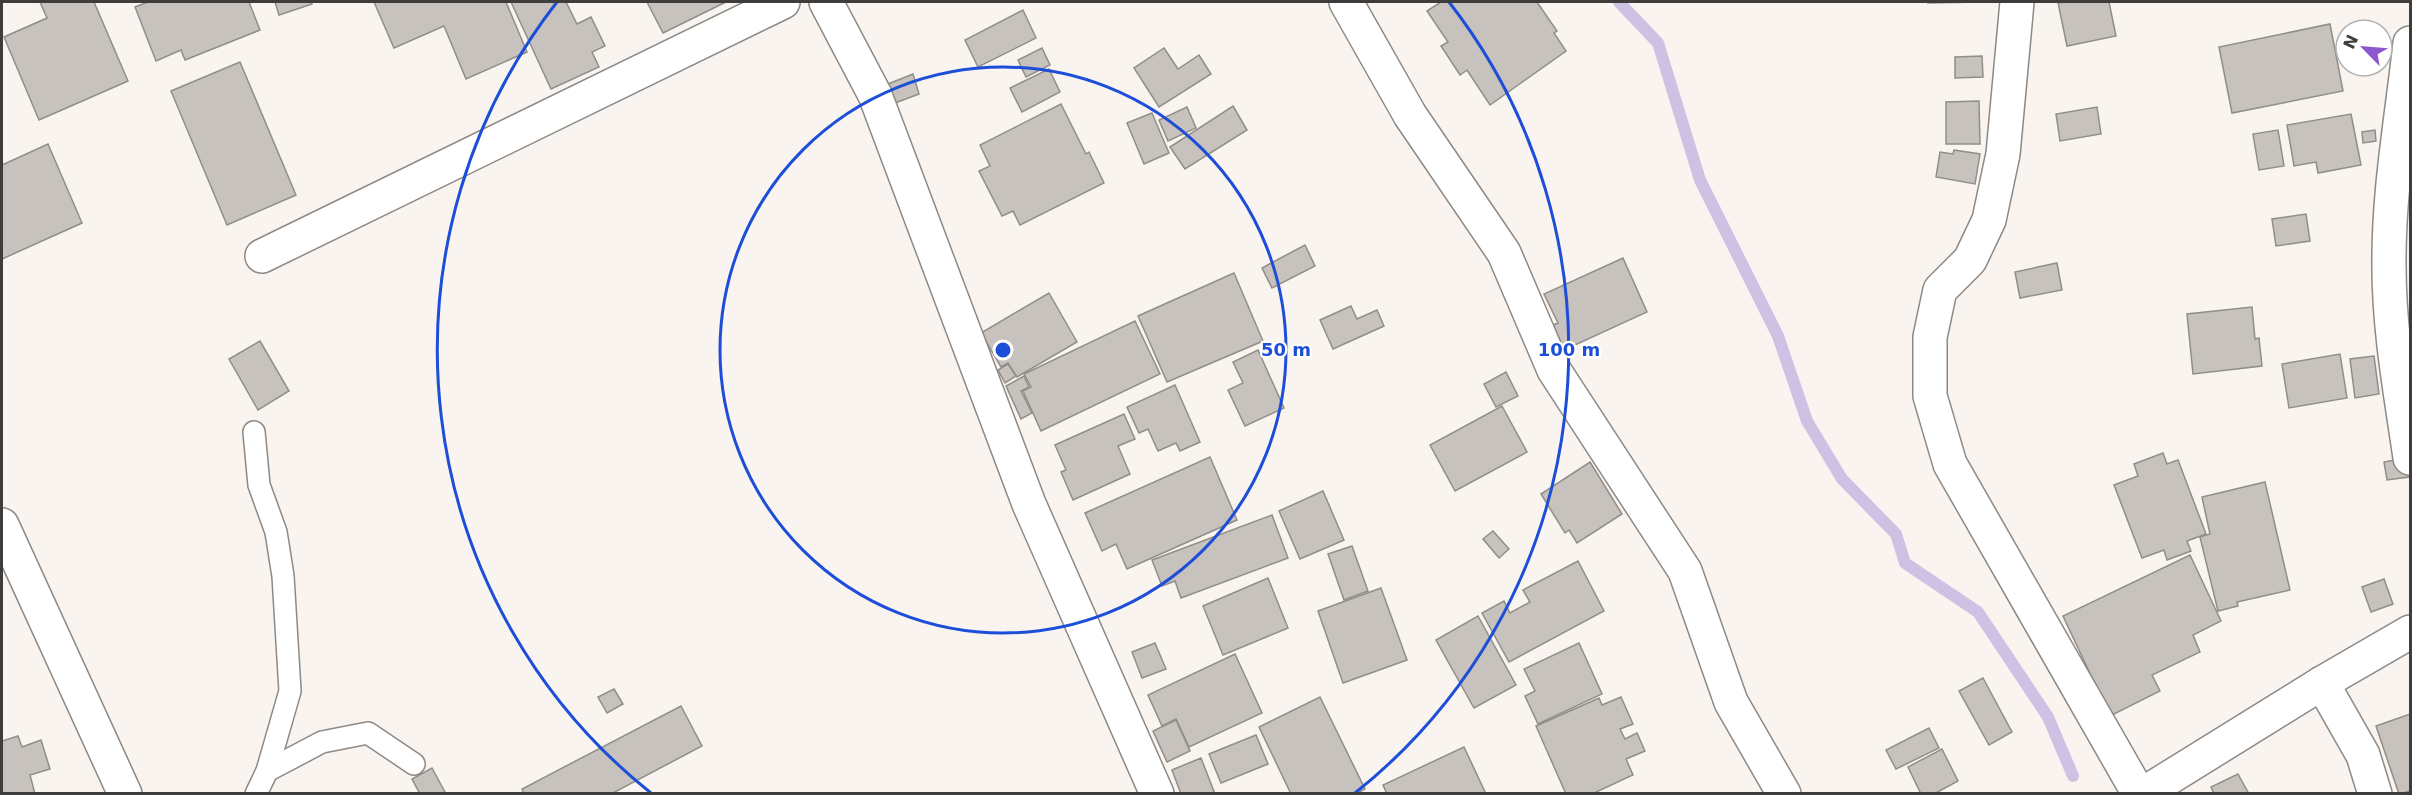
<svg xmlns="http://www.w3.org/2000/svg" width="2412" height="795" viewBox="0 0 2412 795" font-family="'DejaVu Sans',sans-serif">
<rect width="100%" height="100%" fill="#faf4f0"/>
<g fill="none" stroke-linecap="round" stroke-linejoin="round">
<path stroke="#cec2e4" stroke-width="12" d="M1619,2L1658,43L1700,180L1778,336L1807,421L1842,479L1896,534L1905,563L1978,612L2048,717L2073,776"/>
</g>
<g fill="#c7c2bd" stroke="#918d88" stroke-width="1.5">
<path d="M40,2H94L128,81L39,120L4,37L47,18Z"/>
<path d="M148,2H249L260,30L185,60L181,50L156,61L135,7Z"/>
<path d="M275,2H311L312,4L279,15Z"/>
<path d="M374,2H506L527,52L466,79L444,26L394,48Z"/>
<path d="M511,2H566L577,24L591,17L605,46L592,52L599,67L551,89Z"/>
<path d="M647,2H726L663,33Z"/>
<path d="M1441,2H1537L1557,31L1554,33L1566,51L1490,105L1467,70L1460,75L1441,46L1448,42L1427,11Z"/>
<path d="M1928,2H1982L1928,3Z"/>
<path d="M2065,2H2109L2116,36L2067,46L2058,3Z"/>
<path d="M1023,10L1036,38L978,67L965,40Z"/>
<path d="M2330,24L2343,91L2232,113L2219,47Z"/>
<path d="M1042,48L1050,65L1026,77L1018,60Z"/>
<path d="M1164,48L1178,69L1199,55L1211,74L1159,107L1134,68Z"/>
<path d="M1982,56L1983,77L1955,78V57Z"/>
<path d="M240,62L296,195L227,225L171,91Z"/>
<path d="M1049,69L1060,92L1022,112L1010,88Z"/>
<path d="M913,74L919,94L895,103L888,84Z"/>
<path d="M1979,101L1980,144H1946V102Z"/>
<path d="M1061,104L1086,154L1089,152L1104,183L1020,225L1013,211L1002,216L979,171L990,166L980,145Z"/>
<path d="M1233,106L1247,130L1185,169L1170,147Z"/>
<path d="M1187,107L1196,128L1168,141L1159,120Z"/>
<path d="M2097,107L2101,134L2060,141L2056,114Z"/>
<path d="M1152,113L1169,153L1144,164L1127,123Z"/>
<path d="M2351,114L2361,165L2318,173L2316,162L2294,166L2287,125Z"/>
<path d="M2278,130L2284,166L2259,170L2253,134Z"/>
<path d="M2375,130L2376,141L2363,143L2362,132Z"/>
<path d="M48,144L82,223L2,259V165Z"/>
<path d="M1954,150L1980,154L1975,184L1936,177L1940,152L1953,154Z"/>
<path d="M2306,214L2310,241L2276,246L2272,219Z"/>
<path d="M1305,245L1315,266L1272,288L1262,268Z"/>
<path d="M1623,258L1647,312L1564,350L1553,325L1558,323L1544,294Z"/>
<path d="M2057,263L2062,290L2020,298L2015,272Z"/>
<path d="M1234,273L1263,341L1167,382L1138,316Z"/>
<path d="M1049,293L1077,342L1017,377L1008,363L1001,367L981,333Z"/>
<path d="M1351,306L1357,319L1377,310L1384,326L1333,349L1320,320Z"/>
<path d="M2252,307L2255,339L2259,338L2262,366L2193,374L2187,314Z"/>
<path d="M1135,321L1160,374L1041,431L1023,391L1031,387L1024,374Z"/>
<path d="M260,341L289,391L258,410L229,359Z"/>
<path d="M1258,350L1284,408L1245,426L1228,390L1243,383L1233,362Z"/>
<path d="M2340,354L2347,398L2289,408L2282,364Z"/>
<path d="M2374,356L2379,394L2355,398L2350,359Z"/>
<path d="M1008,364L1016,376L1005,383L998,370Z"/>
<path d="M1506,372L1518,396L1496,407L1484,384Z"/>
<path d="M1024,376L1029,387L1021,391L1032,413L1021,419L1006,386Z"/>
<path d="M1175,385L1200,442L1180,451L1176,443L1158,451L1148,429L1139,433L1127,407Z"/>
<path d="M1502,406L1527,452L1455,491L1430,445Z"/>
<path d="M1124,414L1135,439L1118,446L1130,474L1073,500L1061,472L1066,470L1055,445Z"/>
<path d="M2163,453L2167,464L2178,460L2206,534L2187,541L2191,551L2167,560L2164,550L2142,558L2114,485L2138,476L2134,464Z"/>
<path d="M1210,457L1237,520L1127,569L1116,544L1102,551L1085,513Z"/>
<path d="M2406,458L2409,477L2387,480L2384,462Z"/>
<path d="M1590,462L1622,514L1577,543L1569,530L1565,533L1541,494Z"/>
<path d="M2265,482L2290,590L2237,602L2238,606L2218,611L2200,537L2210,534L2202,497Z"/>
<path d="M1323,491L1344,540L1300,559L1279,511Z"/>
<path d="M1272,515L1288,558L1181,598L1175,581L1162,586L1152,560Z"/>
<path d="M1493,531L1509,549L1499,558L1483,539Z"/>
<path d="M1352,546L1368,591L1344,600L1328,554Z"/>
<path d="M2190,555L2221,621L2193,635L2200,652L2152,675L2160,691L2110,716L2063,616Z"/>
<path d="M1578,561L1604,611L1509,662L1482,613L1504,601L1510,613L1530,602L1523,590Z"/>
<path d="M1268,578L1288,628L1223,655L1203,606Z"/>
<path d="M2384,579L2393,604L2371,612L2362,587Z"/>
<path d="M1381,588L1407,660L1343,683L1318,611Z"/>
<path d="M1478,616L1516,685L1474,708L1436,640Z"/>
<path d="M1155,643L1166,669L1142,678L1132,652Z"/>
<path d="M1579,643L1602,694L1538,724L1525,696L1535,691L1524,669Z"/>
<path d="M1235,654L1262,713L1189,747L1176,719L1162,726L1148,695Z"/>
<path d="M1983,678L2012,732L1989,745L1959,691Z"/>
<path d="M614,689L623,704L607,713L598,697Z"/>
<path d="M1320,697L1365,789L1356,794H1291L1259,727Z"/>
<path d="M1621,697L1633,724L1620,729L1625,739L1637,733L1645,751L1626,759L1633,775L1592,794H1566L1536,726L1599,698L1602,705Z"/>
<path d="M681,706L702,746L611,794H524L522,789Z"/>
<path d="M2410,714V791L2399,794L2376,726Z"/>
<path d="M1176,720L1190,751L1167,762L1153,731Z"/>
<path d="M1929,728L1939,748L1896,769L1886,750Z"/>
<path d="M1256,735L1268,764L1221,783L1209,754Z"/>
<path d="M18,736L22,747L41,740L50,769L30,775L35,794H2V741Z"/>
<path d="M1464,747L1486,794H1387L1383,785Z"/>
<path d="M1942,749L1958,781L1934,794H1921L1908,767Z"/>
<path d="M1201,758L1215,794H1181L1172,770Z"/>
<path d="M432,768L446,794H420L412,779Z"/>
<path d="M2238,774L2249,794H2214L2211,787Z"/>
</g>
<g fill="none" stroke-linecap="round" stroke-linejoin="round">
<defs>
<g id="service">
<path d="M254,432L259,485L276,532L283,576L290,691L267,771L256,794"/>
<path d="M267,771L322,742L368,733L414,764"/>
</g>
<g id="minor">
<path d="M826,2L875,95L1029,504L1157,794"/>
<path d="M1346,2L1410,115L1504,253L1554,370L1685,571L1731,702L1784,794"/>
<path d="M2017,2L2003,154L1989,220L1970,260L1940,290L1930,337V396L1950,464L2139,794"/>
<path d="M2410,43C2402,117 2388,192 2389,267C2389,331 2401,395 2410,458"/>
<path d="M262,256L783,2"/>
<path d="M2,525L125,794"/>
<path d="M2322,683L2363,755L2375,794"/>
</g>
<path id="tertiary" d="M2143,794L2322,683L2410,632"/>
</defs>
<use href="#service" stroke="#8d8984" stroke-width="24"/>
<use href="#minor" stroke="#8d8984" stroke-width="36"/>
<use href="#tertiary" stroke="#8d8984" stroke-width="36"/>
<use href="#service" stroke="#fff" stroke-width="21"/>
<use href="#minor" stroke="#fff" stroke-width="33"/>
<use href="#tertiary" stroke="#fff" stroke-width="33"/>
</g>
<g fill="none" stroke="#1d4ed8" stroke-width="3">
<circle cx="1003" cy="350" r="283"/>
<path d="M651 793A566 566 0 0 1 557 2M1449 2A566 566 0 0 1 1355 793"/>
</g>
<circle cx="1003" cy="350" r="9" fill="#1d4ed8" stroke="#fff" stroke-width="3"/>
<g font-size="18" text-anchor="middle" font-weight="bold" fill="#1d4ed8" stroke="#fff" stroke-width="4.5" stroke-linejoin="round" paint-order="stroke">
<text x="1286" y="356">50 m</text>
<text x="1569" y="356">100 m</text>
</g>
<rect width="2412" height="795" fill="none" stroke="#3e3d3b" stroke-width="6"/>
<g transform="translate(2364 48) rotate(295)"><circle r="28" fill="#ffffff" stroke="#b2b1b1" stroke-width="1.5"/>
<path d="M0-4.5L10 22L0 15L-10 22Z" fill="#8d57cf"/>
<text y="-9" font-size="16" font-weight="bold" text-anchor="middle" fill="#3e3d3b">N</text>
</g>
</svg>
